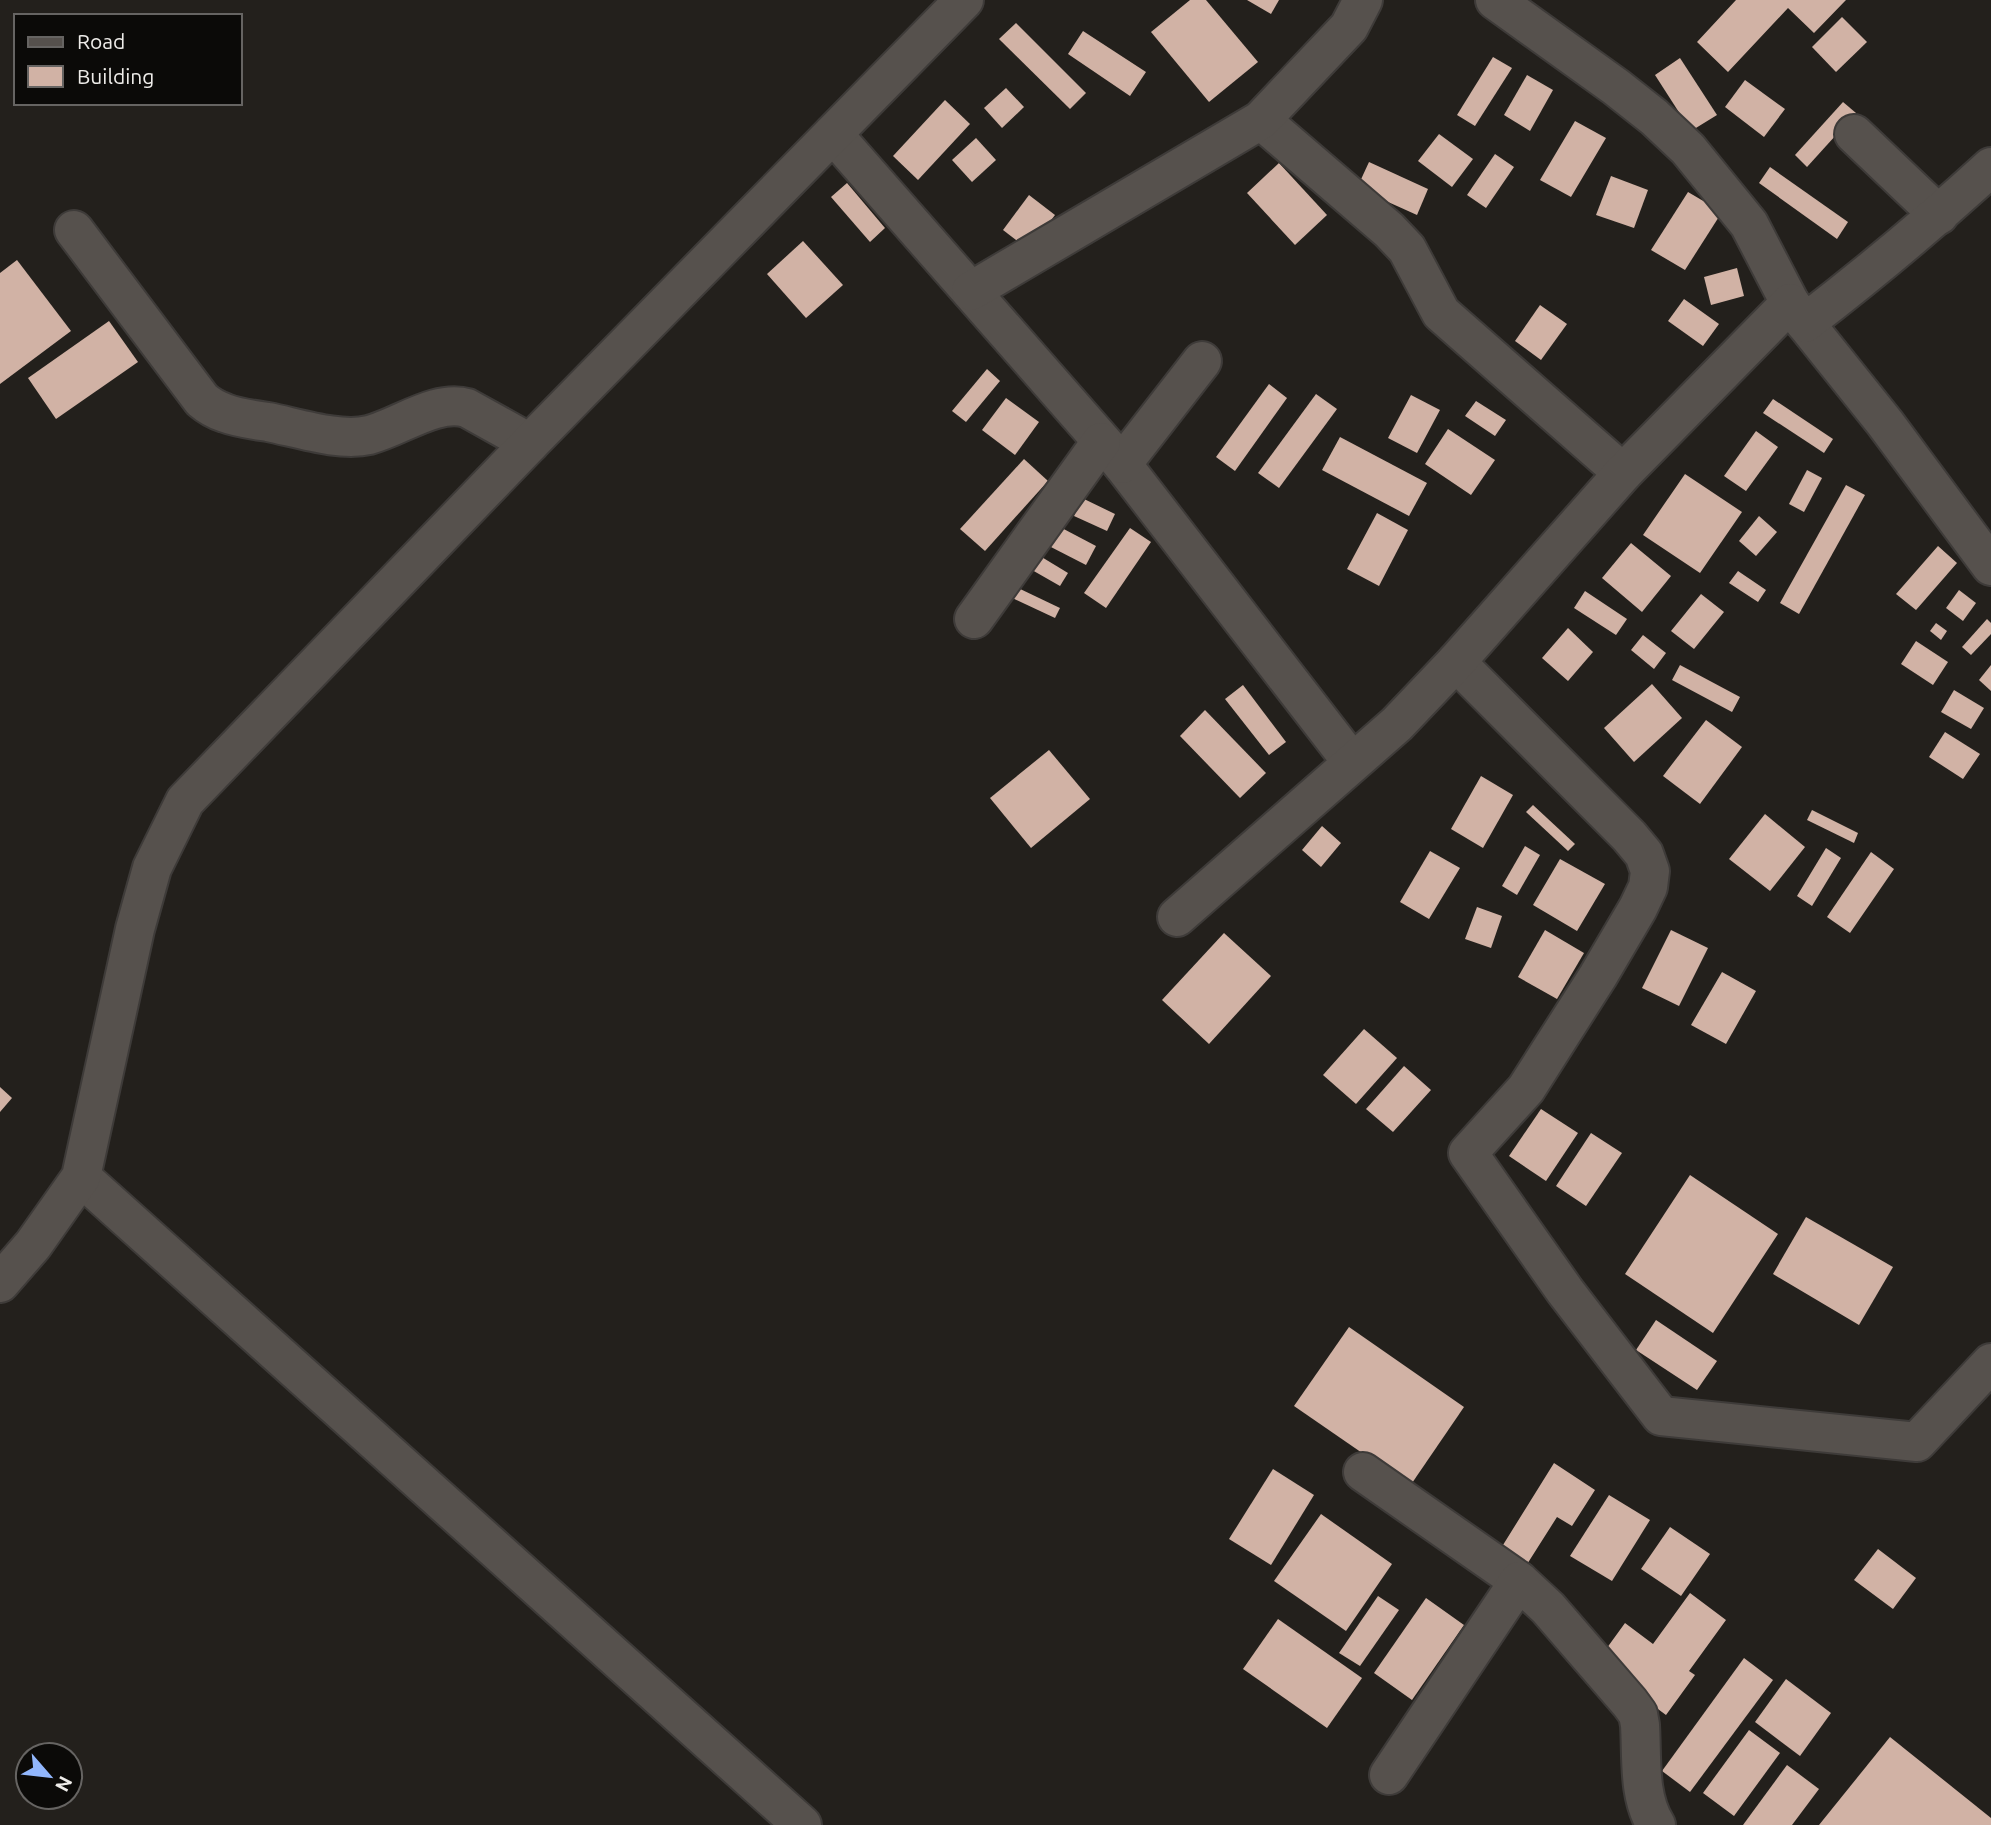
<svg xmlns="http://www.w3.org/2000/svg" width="1991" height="1825" viewBox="0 0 1991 1825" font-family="Ubuntu,sans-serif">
<rect width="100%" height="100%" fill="#23201c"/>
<g fill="#d1b2a5">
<path d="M1190,0H1206L1258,62L1209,102L1151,32Z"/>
<path d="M1247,0H1279L1271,14Z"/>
<path d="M1736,0H1846L1814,33L1788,8L1728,72L1697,42Z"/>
<path d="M1842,17L1867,42L1836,72L1812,47Z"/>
<path d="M1016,23L1086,93L1070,109L999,39Z"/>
<path d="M1083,31L1146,72L1130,96L1068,54Z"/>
<path d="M1493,57L1512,68L1475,126L1457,115Z"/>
<path d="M1680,58L1717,115L1691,131L1655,75Z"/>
<path d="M1527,75L1553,90L1530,131L1504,115Z"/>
<path d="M1745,80L1785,109L1764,137L1725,107Z"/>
<path d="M1006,88L1024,107L1002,128L984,108Z"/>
<path d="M945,100L970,124L918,180L893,156Z"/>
<path d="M1843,102L1856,113L1807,167L1795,155Z"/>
<path d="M1575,121L1606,138L1571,197L1540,180Z"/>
<path d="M1439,134L1473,159L1452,187L1418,161Z"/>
<path d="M976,138L996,160L972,182L952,160Z"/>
<path d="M1495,154L1514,167L1486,208L1467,195Z"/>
<path d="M1369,162L1428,189L1417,215L1357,188Z"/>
<path d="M1279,163L1327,215L1295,245L1247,193Z"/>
<path d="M1770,167L1848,222L1837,239L1759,183Z"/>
<path d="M1611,176L1648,190L1634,228L1596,215Z"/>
<path d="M847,183L885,228L870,242L831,197Z"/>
<path d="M1688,192L1722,212L1685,270L1651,250Z"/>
<path d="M1029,195L1055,215L1029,250L1003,230Z"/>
<path d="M803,241L843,285L806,318L767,274Z"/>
<path d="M17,260L71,331L0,384V273Z"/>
<path d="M1737,268L1744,296L1711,305L1704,277Z"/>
<path d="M1684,299L1719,324L1703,346L1668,321Z"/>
<path d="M1540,305L1567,324L1541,360L1515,341Z"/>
<path d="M109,321L138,362L56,419L28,378Z"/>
<path d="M987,369L1000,381L966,422L952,411Z"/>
<path d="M1269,384L1287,398L1235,471L1216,457Z"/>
<path d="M1316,394L1337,409L1279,488L1258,473Z"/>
<path d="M1411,395L1440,410L1417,453L1388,438Z"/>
<path d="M1006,398L1039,422L1015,455L982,430Z"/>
<path d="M1773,399L1833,439L1824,453L1763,413Z"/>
<path d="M1476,401L1506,420L1495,436L1465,416Z"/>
<path d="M1448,429L1495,460L1471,495L1425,464Z"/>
<path d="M1756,431L1778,447L1746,491L1724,476Z"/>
<path d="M1340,437L1427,483L1409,516L1322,470Z"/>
<path d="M1024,459L1048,481L985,551L960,529Z"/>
<path d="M1807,470L1822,478L1804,512L1789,504Z"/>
<path d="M1685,474L1742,512L1700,573L1643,535Z"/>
<path d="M1846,485L1865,495L1799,614L1780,603Z"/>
<path d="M1082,498L1115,514L1107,531L1074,516Z"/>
<path d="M1377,513L1408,530L1379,586L1347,569Z"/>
<path d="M1759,516L1777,532L1756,556L1739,541Z"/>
<path d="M1058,526L1096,546L1086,565L1047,545Z"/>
<path d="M1130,528L1151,542L1106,608L1084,593Z"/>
<path d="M1631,543L1671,576L1642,612L1602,578Z"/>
<path d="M1938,546L1957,563L1916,610L1896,594Z"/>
<path d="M1040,556L1068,573L1060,586L1032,570Z"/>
<path d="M1738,571L1766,590L1758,602L1729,583Z"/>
<path d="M1012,585L1060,608L1055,618L1006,595Z"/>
<path d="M1959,590L1976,603L1963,621L1946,608Z"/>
<path d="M1585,591L1627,619L1616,635L1574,608Z"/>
<path d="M1701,594L1724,612L1694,649L1671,631Z"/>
<path d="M1987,619L1991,623V634L1971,655L1962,647Z"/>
<path d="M1936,623L1947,631L1941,640L1930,631Z"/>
<path d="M1568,628L1593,652L1568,681L1542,658Z"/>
<path d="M1643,635L1666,653L1654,669L1631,650Z"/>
<path d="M1916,641L1948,662L1933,685L1901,664Z"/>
<path d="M1680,665L1740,697L1732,712L1672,680Z"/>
<path d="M1991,665V691L1979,680Z"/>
<path d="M1652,684L1682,718L1634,762L1604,728Z"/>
<path d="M1243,685L1286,742L1269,755L1225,699Z"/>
<path d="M1954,690L1984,708L1971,729L1941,712Z"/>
<path d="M1205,710L1266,773L1240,798L1180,736Z"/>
<path d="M1706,720L1742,747L1700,804L1663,776Z"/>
<path d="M1945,732L1980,754L1963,779L1929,757Z"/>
<path d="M1049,750L1090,799L1031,848L990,798Z"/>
<path d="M1481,776L1513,795L1483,848L1451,829Z"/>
<path d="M1533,805L1575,844L1568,851L1526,812Z"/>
<path d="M1812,810L1858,833L1854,843L1807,820Z"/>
<path d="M1765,814L1805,847L1770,891L1729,859Z"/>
<path d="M1322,826L1341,843L1321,867L1302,850Z"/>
<path d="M1525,846L1540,855L1517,895L1502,886Z"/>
<path d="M1826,848L1841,858L1812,906L1797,896Z"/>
<path d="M1430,851L1460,868L1429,919L1400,902Z"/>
<path d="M1871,852L1894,869L1850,933L1827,917Z"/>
<path d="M1560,859L1605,884L1577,931L1533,905Z"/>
<path d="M1477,907L1502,916L1491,948L1465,939Z"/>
<path d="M1545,930L1584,953L1557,999L1518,977Z"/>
<path d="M1671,930L1708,948L1679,1006L1642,988Z"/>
<path d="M1224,933L1271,976L1209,1044L1162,1000Z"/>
<path d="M1722,972L1756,991L1726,1044L1691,1025Z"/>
<path d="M1364,1029L1397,1058L1356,1104L1323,1075Z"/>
<path d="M1404,1066L1431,1090L1393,1132L1366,1109Z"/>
<path d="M0,1087L12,1098L0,1112Z"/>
<path d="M1541,1109L1578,1133L1546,1181L1509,1156Z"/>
<path d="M1591,1133L1622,1153L1586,1206L1556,1186Z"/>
<path d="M1690,1175L1778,1234L1713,1333L1625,1274Z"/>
<path d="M1806,1217L1893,1267L1859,1325L1773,1274Z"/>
<path d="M1656,1320L1717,1361L1697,1390L1636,1350Z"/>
<path d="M1349,1327L1464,1407L1410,1486L1294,1406Z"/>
<path d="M1554,1463L1595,1490L1572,1526L1557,1517L1524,1569L1498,1553Z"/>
<path d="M1273,1469L1314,1495L1271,1565L1229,1539Z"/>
<path d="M1609,1495L1650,1520L1612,1581L1570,1556Z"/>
<path d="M1321,1514L1392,1564L1346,1631L1274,1581Z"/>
<path d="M1670,1527L1710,1554L1681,1596L1641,1569Z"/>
<path d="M1878,1549L1916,1578L1893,1609L1854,1580Z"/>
<path d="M1690,1593L1726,1620L1689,1671L1695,1675L1666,1715L1596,1663L1625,1623L1653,1644Z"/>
<path d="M1378,1596L1399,1610L1360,1666L1339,1653Z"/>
<path d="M1426,1598L1464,1625L1412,1700L1374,1673Z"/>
<path d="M1278,1619L1362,1678L1327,1728L1243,1669Z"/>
<path d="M1744,1658L1773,1680L1690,1792L1662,1771Z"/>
<path d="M1786,1679L1831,1713L1800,1756L1755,1722Z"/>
<path d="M1749,1730L1780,1753L1734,1816L1703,1793Z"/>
<path d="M1890,1737L1991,1818V1825H1819Z"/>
<path d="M1787,1765L1819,1789L1792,1825H1743Z"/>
</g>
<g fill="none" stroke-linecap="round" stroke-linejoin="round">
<defs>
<g id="street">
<path d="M1495,0L1616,87L1654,117L1688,149L1749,224L1790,303"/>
<path d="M1261,120L1389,230L1407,249L1441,313L1623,473"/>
<path d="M833,134L1122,464L1352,762"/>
<path d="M1854,134L1939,215"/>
<path d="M74,230L202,400C209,406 216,410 225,413C238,418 254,420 268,422C298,428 340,442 369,435C400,427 436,399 467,408L530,443"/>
<path d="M971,291L1261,120L1349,27L1363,0"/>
<path d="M1805,323L1885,423L1991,566"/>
<path d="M1122,464L1202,361"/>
<path d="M974,619L1101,442"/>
<path d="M1456,662L1629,836L1644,854L1650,871L1648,887L1638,908L1598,976L1526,1089L1468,1153L1565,1291L1661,1416L1917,1442L1991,1363"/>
<path d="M1177,917L1397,724L1456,662L1623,473L1790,303L1805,323C1870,273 1931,222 1991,167"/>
<path d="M81,1177L802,1825"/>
<path d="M0,1283L33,1245L81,1177L135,929L152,868L185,801L530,443L964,0"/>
<path d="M1363,1472L1519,1581"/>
<path d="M1389,1775L1519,1581L1548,1608L1630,1703L1638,1714L1640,1725C1642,1757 1638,1797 1656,1825"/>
</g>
</defs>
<use href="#street" stroke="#3e3b39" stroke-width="42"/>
<use href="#street" stroke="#56514d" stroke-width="38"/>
</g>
<rect x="14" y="14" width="228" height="91" fill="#0b0a08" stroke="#666462" stroke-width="2"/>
<rect x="28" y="37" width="35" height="10" fill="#56514d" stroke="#666462" stroke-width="2"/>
<text x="77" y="49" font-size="21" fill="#eeece9">Road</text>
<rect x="28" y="66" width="35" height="21" fill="#d1b2a5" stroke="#666462" stroke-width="2"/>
<text x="77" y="84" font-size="21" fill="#eeece9">Building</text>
<g transform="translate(49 1776) rotate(118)"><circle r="33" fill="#0b0a08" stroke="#666462" stroke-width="2"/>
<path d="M0-5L12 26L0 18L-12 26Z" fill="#92b7fd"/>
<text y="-10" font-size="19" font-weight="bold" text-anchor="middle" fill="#eeece9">N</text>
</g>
</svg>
